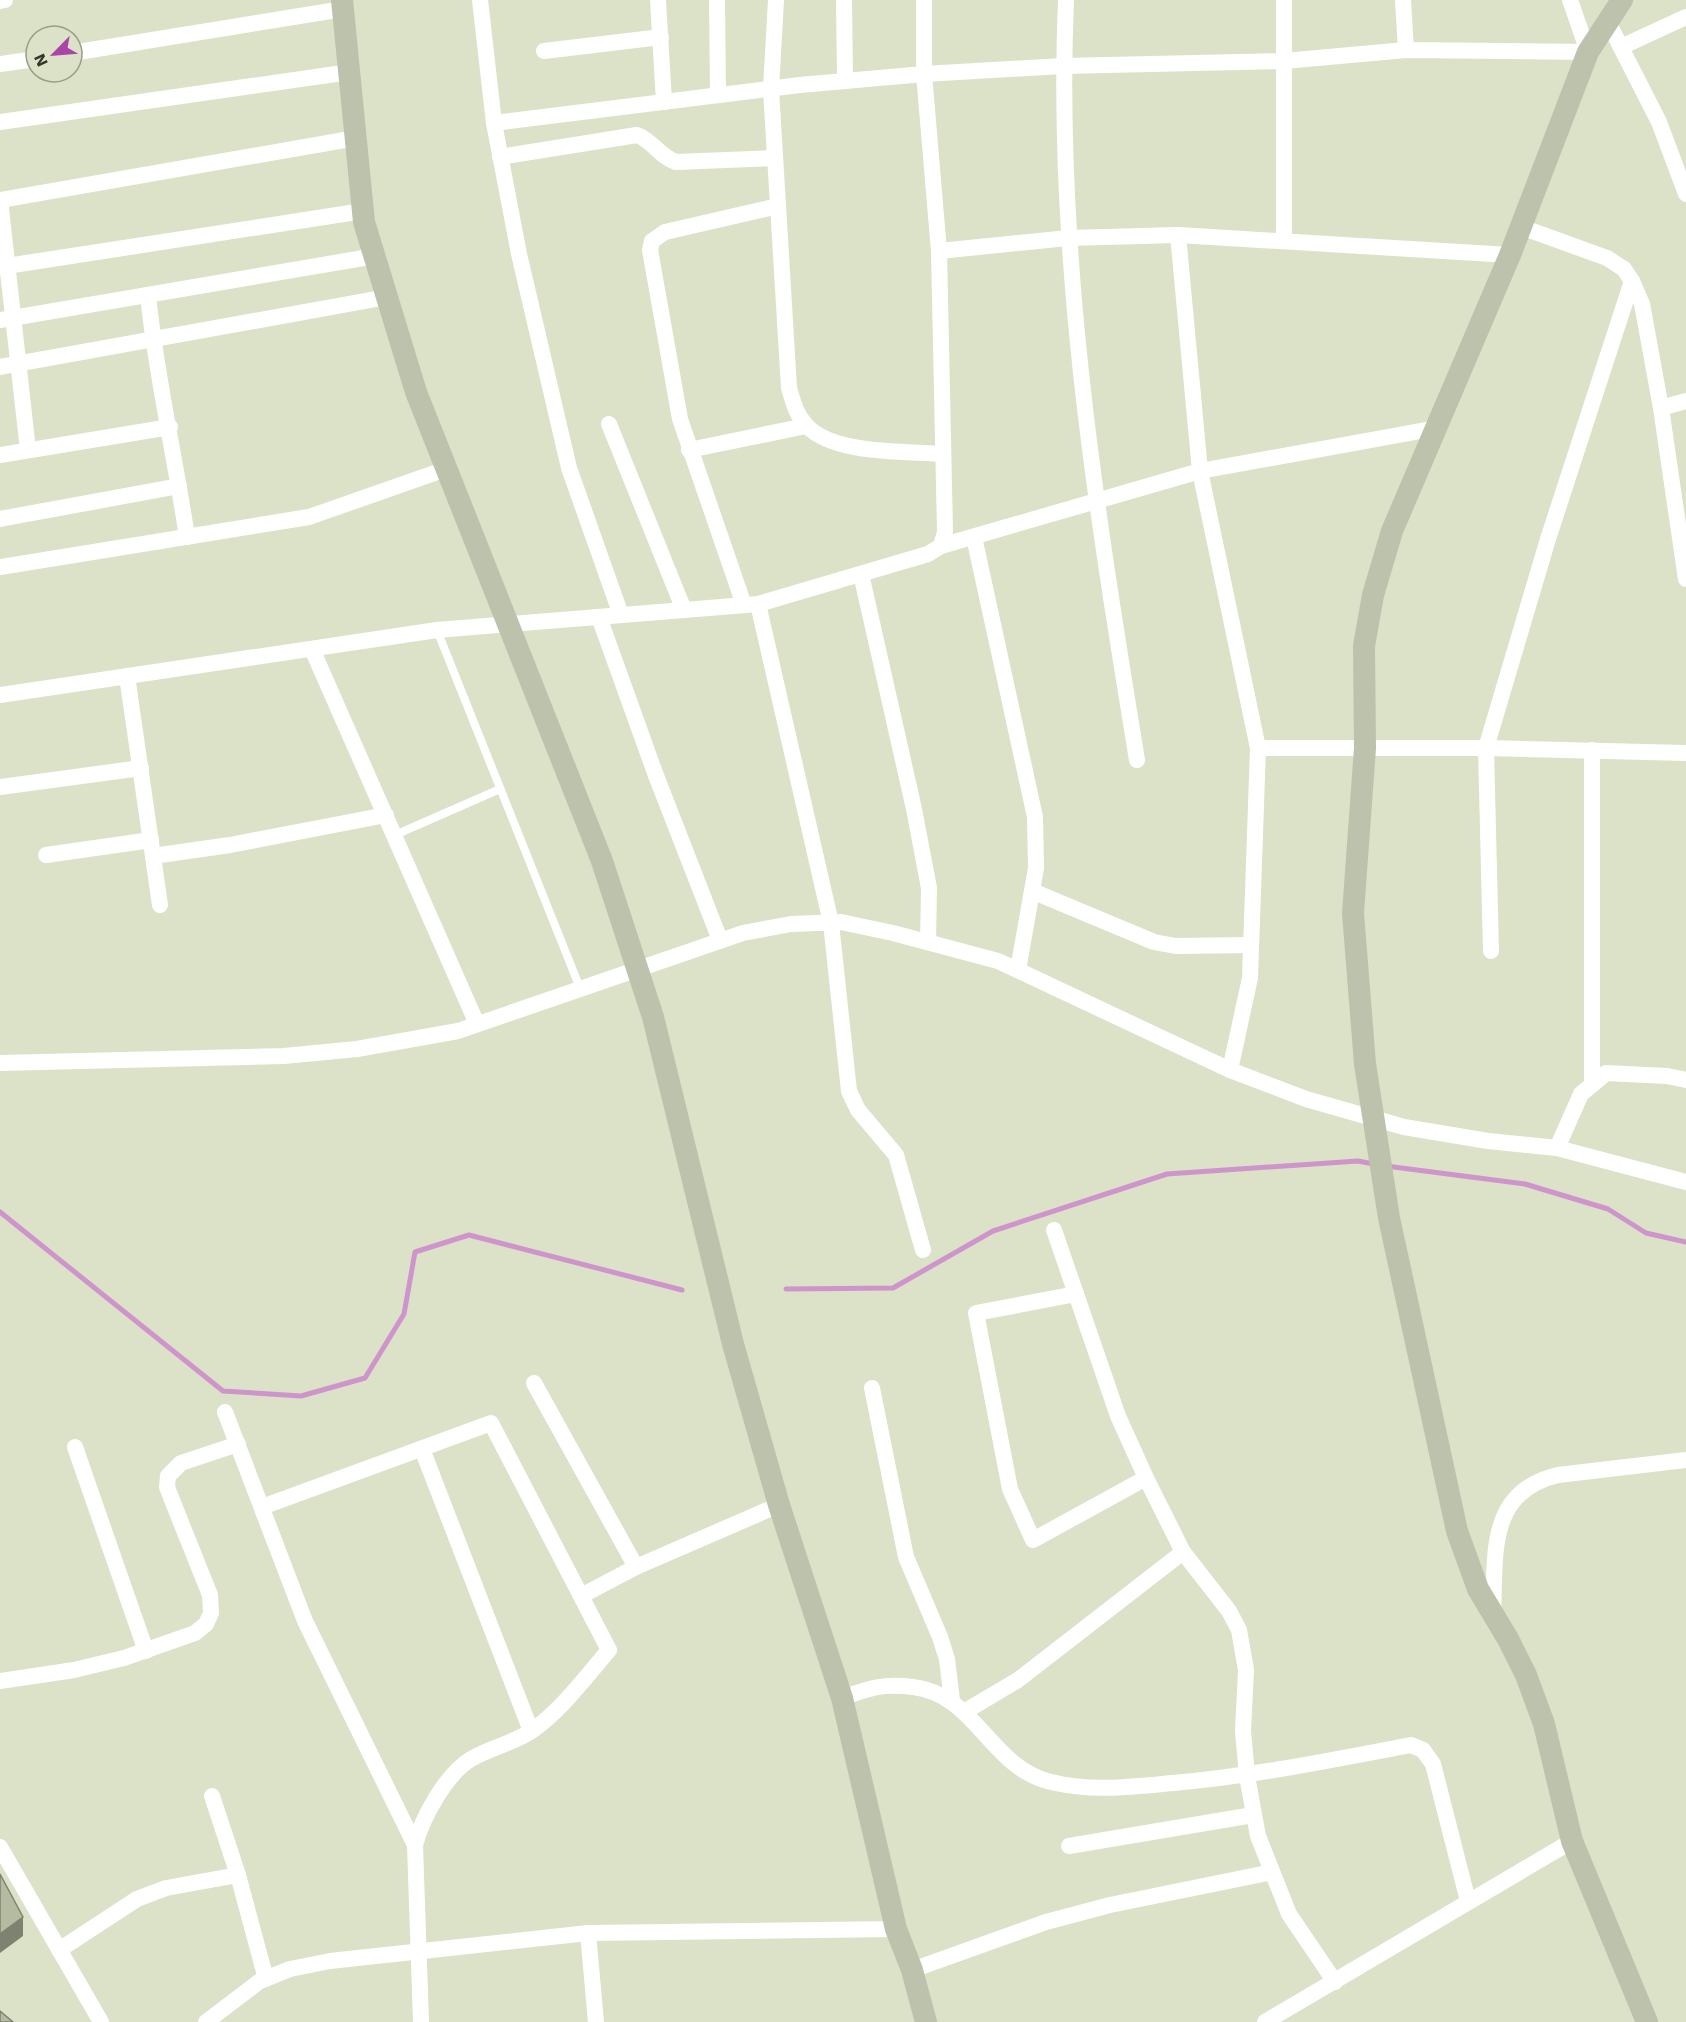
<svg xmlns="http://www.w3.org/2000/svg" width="1686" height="2022" viewBox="0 0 1686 2022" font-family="'Work Sans',sans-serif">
<rect width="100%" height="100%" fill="#dbe2c7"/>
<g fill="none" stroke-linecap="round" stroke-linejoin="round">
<g stroke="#ce94cb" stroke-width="5">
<path d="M1386,1166L1525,1184L1608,1209L1646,1233L1686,1242"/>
<path d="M0,1212L223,1391L301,1396L365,1378L404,1314L415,1252L469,1235L682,1290"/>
<path d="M786,1289L893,1288L993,1231L1167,1174L1358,1161L1374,1164"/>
</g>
<g stroke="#fff" stroke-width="8">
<path d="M437,630L580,988"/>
<path d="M395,835L500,789"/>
</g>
<g stroke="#fff" stroke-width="16">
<path d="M480,0L494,123L519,254L569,468L621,615"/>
<path d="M658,0L664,102"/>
<path d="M717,0L718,95"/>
<path d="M776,0L771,89L789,388C793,401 796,415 806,425C833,455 905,451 943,454"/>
<path d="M844,0L845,81"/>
<path d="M1066,0C1055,256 1096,509 1137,760"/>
<path d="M1403,0L1406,50"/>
<path d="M0,1L5,0"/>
<path d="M1608,22L1659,122L1686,194"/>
<path d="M1621,47L1686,17"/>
<path d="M544,51L661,37"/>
<path d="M72,53L343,9"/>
<path d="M0,64L36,59"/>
<path d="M0,122L350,72"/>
<path d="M494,123L800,85L924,74L1063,66L1284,61L1406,50L1588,52L1570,0"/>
<path d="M500,157L637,135C653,141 660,157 676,162L775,158"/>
<path d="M0,200L356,138"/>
<path d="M0,200L28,450"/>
<path d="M1521,227L1607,258L1624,269L1632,281L1642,304L1661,408L1686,579"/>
<path d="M1178,235L1200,471L1258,748L1250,978L1230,1070"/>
<path d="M1284,241V0"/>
<path d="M939,251L1068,238L1178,235L1510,255"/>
<path d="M0,267L363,211"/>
<path d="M148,295C156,376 175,456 187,537"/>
<path d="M0,320L375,256"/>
<path d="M0,367L387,297"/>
<path d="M1661,408L1686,401"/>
<path d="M609,424L684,610"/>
<path d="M689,450L806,426"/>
<path d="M0,455L170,427"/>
<path d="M0,519L179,486"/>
<path d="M974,537L1035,817L1036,868L1018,970"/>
<path d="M941,546L1200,471L1437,428"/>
<path d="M0,567L309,517L446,469"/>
<path d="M861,574L914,809L929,888L928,942"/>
<path d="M758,604L831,923L849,1091L858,1110L896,1155L923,1250"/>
<path d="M744,605L680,419L650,250L652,241L665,232L778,206"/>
<path d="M599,617L655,773L720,940"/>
<path d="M312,649L477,1024"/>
<path d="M127,676L160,905"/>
<path d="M0,695L437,630L758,604L928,554L941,546L945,532L939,251L924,74V0"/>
<path d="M1258,748H1486L1686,753"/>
<path d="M1592,750V1083"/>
<path d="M0,787L141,768"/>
<path d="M46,855L151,840"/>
<path d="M153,856L230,845L386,815"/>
<path d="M1032,891L1154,942L1176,946L1251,945"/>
<path d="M1491,951L1486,748L1548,539L1632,281"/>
<path d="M0,1063L284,1056L357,1049L458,1031L743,933L791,924L841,922L893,933L998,961L1230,1070L1306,1099L1404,1127L1488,1141L1557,1148L1686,1182"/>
<path d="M1557,1148L1581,1094L1606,1073L1667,1076L1686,1080"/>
<path d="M1054,1230L1118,1416L1146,1478L1183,1552L1229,1611L1239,1630L1246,1670L1243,1731L1247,1776L1258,1836L1289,1914L1335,1982"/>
<path d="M1076,1294L976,1313L1010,1489L1033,1540L1146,1478"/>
<path d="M534,1383L636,1567"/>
<path d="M872,1388L906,1557L940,1637L947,1659L952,1700"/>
<path d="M225,1412L305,1621L415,1845"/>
<path d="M75,1447L146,1651"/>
<path d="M422,1449L531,1731"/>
<path d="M262,1507L491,1423L609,1650C585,1678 563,1708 533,1730C515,1743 491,1747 471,1759C446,1774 422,1818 415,1845L421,2022"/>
<path d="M581,1596L636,1567L779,1505"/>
<path d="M1493,1615C1496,1556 1486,1492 1558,1475L1686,1460"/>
<path d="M0,1681L74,1670L124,1658L195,1633L206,1624L211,1613L210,1595L172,1500L167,1487L168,1476L181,1463L238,1444"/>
<path d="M842,1698C869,1688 884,1683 913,1687C976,1694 990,1768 1051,1782C1092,1792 1132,1787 1173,1783C1254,1776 1332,1760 1411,1745L1423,1750L1433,1764L1468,1901"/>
<path d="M964,1712L1018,1680L1183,1552"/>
<path d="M212,1796L238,1875L266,1979"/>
<path d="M1069,1846L1253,1815"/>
<path d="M0,1847L101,2022"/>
<path d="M588,1933L596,2022"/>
<path d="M59,1950L137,1899L166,1888L238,1875"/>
<path d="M912,1970L1046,1922L1110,1905L1272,1872"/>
<path d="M206,2022L260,1981L290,1969L330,1961L588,1933L896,1929"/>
<path d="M1265,2022L1572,1841"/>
</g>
<g stroke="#bdc2ac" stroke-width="22">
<path d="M342,0L364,222L416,392L602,861L653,1017L733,1344L779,1505L842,1698L896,1929L912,1970L926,2022"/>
<path d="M1622,0L1588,52L1510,255L1392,531L1373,595L1364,646L1365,748L1353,913L1365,1064L1389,1218L1457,1531L1478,1589L1508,1639L1526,1675L1544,1724L1572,1841L1647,2022"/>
</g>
</g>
<path fill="#7e8371" d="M23,1917V1936L0,1953V1934Z"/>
<g fill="#b4bba1" stroke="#7e8371" stroke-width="1.5">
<path d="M0,1874L23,1917L0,1934Z"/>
<path d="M0,2011L13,2022H0Z"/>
</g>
<g transform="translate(54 54) rotate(245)"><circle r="28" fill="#dbe2c7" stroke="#989e89" stroke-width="1.5"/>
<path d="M0-4.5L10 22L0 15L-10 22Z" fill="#aa44a8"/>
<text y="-9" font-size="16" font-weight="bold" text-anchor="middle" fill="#34372c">N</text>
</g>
</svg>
